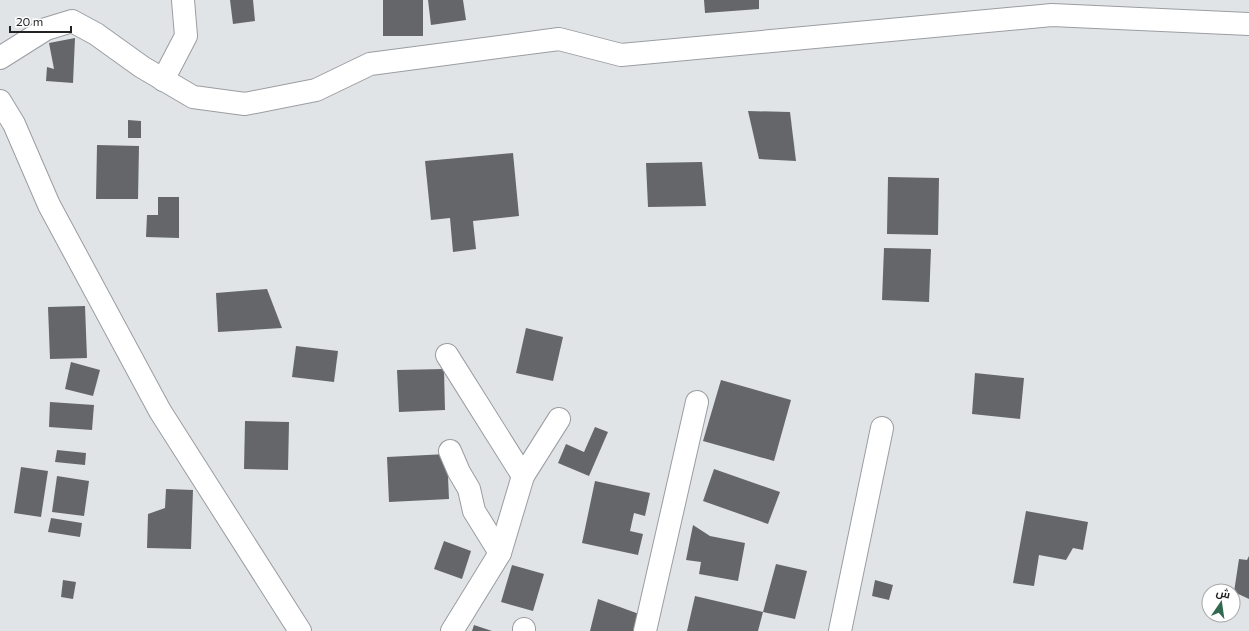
<svg xmlns="http://www.w3.org/2000/svg" width="1249" height="631" viewBox="0 0 1249 631" font-family="Commissioner,Cairo,sans-serif">
<rect width="100%" height="100%" fill="#e1e4e7"/>
<g fill="#64666a">
<path d="M230,0H253L255,21L233,24Z"/>
<rect x="383" y="0" width="40" height="36"/>
<path d="M428,0H463L466,20L431,25Z"/>
<path d="M704,0H759V9L705,13Z"/>
<path d="M75,38L73,83L46,81L47,67L54,69L49,43Z"/>
<path d="M748,111L790,112L796,161L759,159Z"/>
<path d="M128,120L141,121V138H128Z"/>
<path d="M97,145L139,146L138,199H96Z"/>
<path d="M513,153L519,216L473,221L476,249L453,252L450,218L431,220L425,161Z"/>
<path d="M702,162L706,206L648,207L646,163Z"/>
<path d="M888,177L939,178L938,235L887,234Z"/>
<path d="M158,197H179V238L146,237L147,215H158Z"/>
<path d="M884,248L931,249L929,302L882,300Z"/>
<path d="M267,289L282,328L218,332L216,293Z"/>
<path d="M85,306L87,358L50,359L48,307Z"/>
<path d="M526,328L563,337L553,381L516,373Z"/>
<path d="M296,346L338,351L334,382L292,377Z"/>
<path d="M71,362L100,370L93,396L65,389Z"/>
<path d="M444,369L445,410L399,412L397,370Z"/>
<path d="M975,373L1024,378L1020,419L972,414Z"/>
<path d="M721,380L791,400L774,461L703,441Z"/>
<path d="M50,402L94,405L92,430L49,427Z"/>
<path d="M245,421L289,422L288,470L244,469Z"/>
<path d="M595,427L608,432L589,476L558,463L566,444L584,452Z"/>
<path d="M57,450L86,453L85,465L55,462Z"/>
<path d="M447,454L449,499L389,502L387,457Z"/>
<path d="M21,467L48,471L41,517L14,513Z"/>
<path d="M714,469L780,492L768,524L703,501Z"/>
<path d="M57,476L89,481L84,516L52,512Z"/>
<path d="M595,481L650,493L645,516L634,513L630,531L643,534L638,555L582,543Z"/>
<path d="M166,489L193,490L191,549L147,548L148,514L165,508Z"/>
<path d="M1026,511L1088,522L1083,550L1073,548L1066,560L1039,555L1034,586L1013,583Z"/>
<path d="M51,518L82,523L80,537L48,532Z"/>
<path d="M693,525L710,536L745,543L738,581L699,574L701,562L686,560Z"/>
<path d="M444,541L471,551L462,579L434,569Z"/>
<path d="M1249,556V599L1234,592L1239,559L1247,560Z"/>
<path d="M776,564L807,571L795,619L763,612L758,631H687L695,596L763,612Z"/>
<path d="M512,565L544,574L533,611L501,602Z"/>
<path d="M63,580L76,582L73,599L61,597Z"/>
<path d="M875,580L893,585L889,600L872,596Z"/>
<path d="M598,599L639,614V631H590Z"/>
<path d="M474,625L492,631H472Z"/>
</g>
<g fill="none" stroke-linecap="round" stroke-linejoin="round">
<defs>
<g id="minor">
<path d="M0,58L46,29L72,21L96,34L142,67L193,97L245,104L316,90L370,64L559,39L621,55L1052,15L1249,24"/>
<path d="M163,80L186,36L183,0"/>
<path d="M0,101L14,124L49,205L160,411L300,631"/>
<path d="M447,355L523,476"/>
<path d="M450,451L459,472L469,489L474,511L500,553"/>
<path d="M452,631L500,553L523,476L559,419"/>
<path d="M524,631V629"/>
<path d="M645,631L697,402"/>
<path d="M840,631L882,428"/>
</g>
</defs>
<use href="#minor" stroke="#9a9da1" stroke-width="24"/>
<use href="#minor" stroke="#fff" stroke-width="22"/>
</g>
<g transform="translate(1221 603) rotate(13)"><circle r="19" fill="#ffffff" stroke="#a7a7a7"/>
<path d="M0-3L7 15L0 10L-7 15Z" fill="#316950"/>
<text y="-6" font-size="11" font-weight="bold" text-anchor="middle" fill="#222324">ش</text>
</g>
<path d="M10 26v6h61v-6" fill="none" stroke="#222324" stroke-width="2"/>
<text x="16" y="26" font-size="12" fill="#222324" stroke="#ffffff" stroke-width="3" paint-order="stroke">20 m</text>
</svg>
